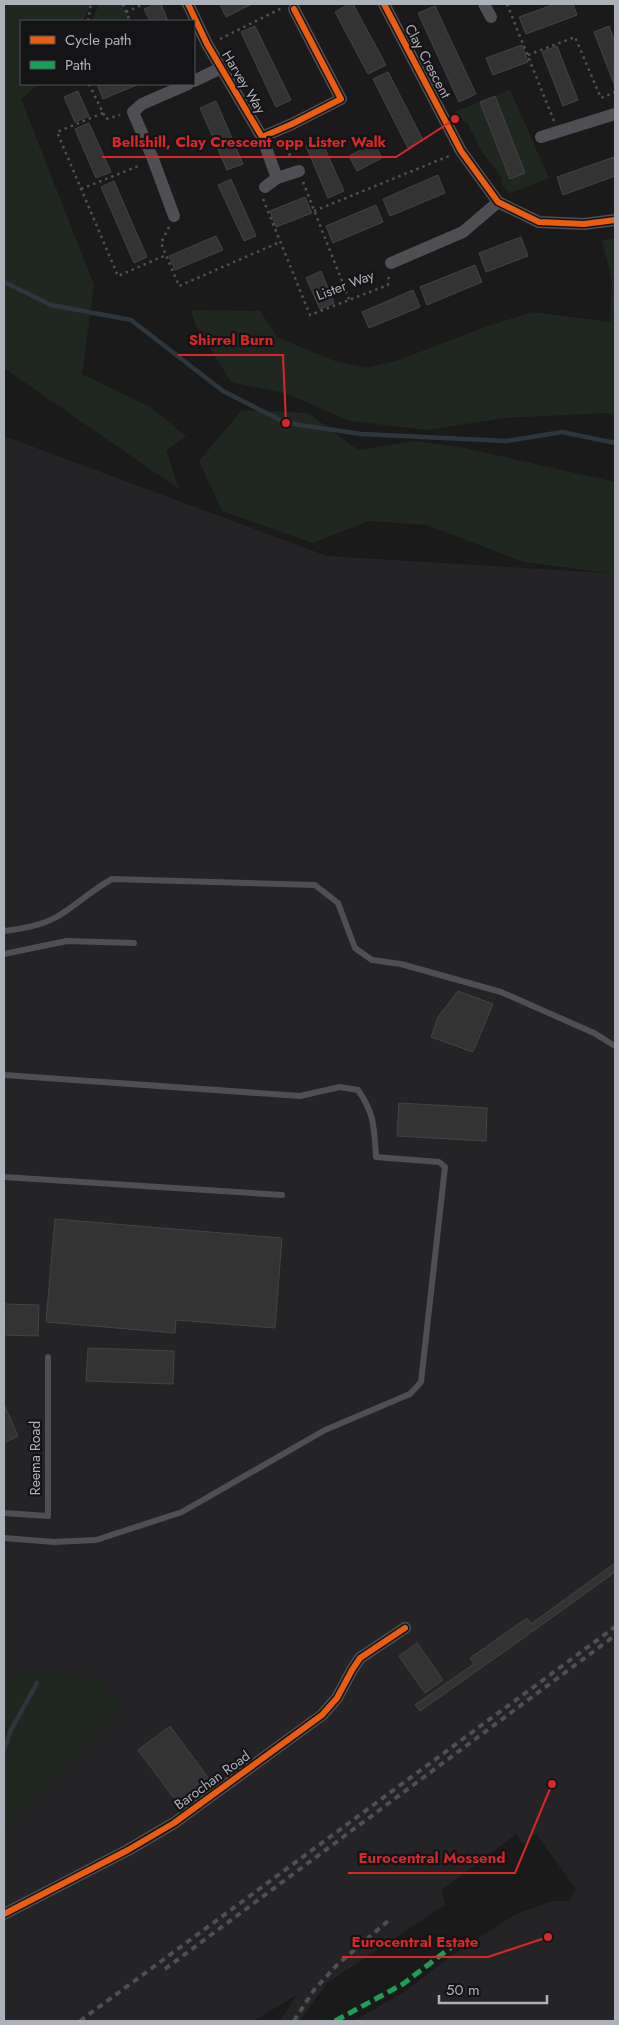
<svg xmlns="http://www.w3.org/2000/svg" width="619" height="2025" viewBox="0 0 619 2025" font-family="Jost,sans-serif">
<rect width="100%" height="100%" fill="#1a1a1a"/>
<path fill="#242426" d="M4,436L327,556L608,573L615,584V2021H354L407,1990L448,1958L514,1915L552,1901H569L576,1889L536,1834L523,1844L516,1834L442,1890L445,1905L327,1983L300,2021H280L297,1995L253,2021H4V1827L25,1809L4,1681Z"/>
<g fill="#202721">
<path d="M4,4H91L83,21H21V84H39L21,99L94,285L82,374L150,407L186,436L166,450L179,489L4,368Z"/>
<path d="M99,4H122L130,21H92Z"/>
<path d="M510,90L549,178L510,193L502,186L501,177L482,152L467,122L464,123L462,118L456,117L454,112Z"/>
<path d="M615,239V416L608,413L504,418L427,430L350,421L285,393L231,382L195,324L191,310L260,311L278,338L335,361L366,368L396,361L485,327L532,312L610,322L612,281L602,240Z"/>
<path d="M242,410L308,413L358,450L415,441L464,448L615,482V584L608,573L524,562L427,525L369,521L313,543L222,511L199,461Z"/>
<path d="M26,1670L100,1678L120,1709L25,1809L4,1827V1681Z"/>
</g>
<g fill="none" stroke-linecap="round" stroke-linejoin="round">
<g stroke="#2d363c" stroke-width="4.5">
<path d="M4,282L51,305L131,320L223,391L286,423L361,434L507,441L562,432L615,443"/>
<path d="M4,1749L11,1730L37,1683"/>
</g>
</g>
<g fill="#333334" stroke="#424346">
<path d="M156,4H161L168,21H150L144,9Z"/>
<path d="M220,4H252L226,17Z"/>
<path d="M349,4H353L386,65L368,74L335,12Z"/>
<path d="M555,4H573L577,15L526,34L519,17Z"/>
<path d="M435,6L476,94L459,102L418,13Z"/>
<path d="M255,26L291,100L276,107L241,32Z"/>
<path d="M609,26L615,42L614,84L594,32Z"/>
<path d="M522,45L528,62L493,75L486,58Z"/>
<path d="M557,46L578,100L563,106L542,52Z"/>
<path d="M388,72L423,140L408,148L373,79Z"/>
<path d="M97,84H139L103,99Z"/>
<path d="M78,91L89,116L75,122L64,97Z"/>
<path d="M495,96L525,173L510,179L480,102Z"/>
<path d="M216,101L243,164L227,170L200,108Z"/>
<path d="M89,123L111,172L96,178L75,129Z"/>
<path d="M321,140L344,191L328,198L306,146Z"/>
<path d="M374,143L382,158L357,171L349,156Z"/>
<path d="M614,157L615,176L563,195L557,177Z"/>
<path d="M438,175L445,193L390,216L383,199Z"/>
<path d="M231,179L256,236L244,241L218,185Z"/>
<path d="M114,181L147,257L134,263L101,187Z"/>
<path d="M305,197L312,213L276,227L270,211Z"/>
<path d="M376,205L383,222L333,243L326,226Z"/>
<path d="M216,236L223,250L175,270L169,256Z"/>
<path d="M521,237L528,256L486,272L479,253Z"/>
<path d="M475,265L482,282L427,305L420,287Z"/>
<path d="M321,271L334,303L320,309L306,278Z"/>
<path d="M413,290L420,307L369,328L362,312Z"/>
<path d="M458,991L493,1004L473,1052L431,1037L438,1017Z"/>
<path d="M399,1103L487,1108L486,1141L397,1136Z"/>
<path d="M55,1219L282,1238L275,1328L176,1320L175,1333L46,1322Z"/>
<path d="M4,1304L39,1305L38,1336L4,1335Z"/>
<path d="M88,1348L174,1351L173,1384L86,1381Z"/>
<path d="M4,1404L18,1436L4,1443Z"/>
<path d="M615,1563V1572L522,1639L420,1711L415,1705L474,1664L470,1658L527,1618L531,1624Z"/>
<path d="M417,1643L443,1680L425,1693L399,1656Z"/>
<path d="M170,1726L209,1779L177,1802L138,1750Z"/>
</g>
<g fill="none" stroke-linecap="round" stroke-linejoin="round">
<g stroke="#505154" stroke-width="2.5" stroke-dasharray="2.5 4" stroke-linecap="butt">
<path d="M123,4L130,21"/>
<path d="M507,4L554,121"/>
<path d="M126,12L144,4"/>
<path d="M88,21L91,4"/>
<path d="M220,39L282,8"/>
<path d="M528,55L575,37L601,98L615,92"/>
<path d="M89,84L106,119L120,115"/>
<path d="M103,113L57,132L118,276L166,255"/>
<path d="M283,142L292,159"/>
<path d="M303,182L349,299"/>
<path d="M81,189L141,165"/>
<path d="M263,199L310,315L388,285L389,274"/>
<path d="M314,211L449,156"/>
<path d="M169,227L161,243L179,286L280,242"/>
</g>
<g stroke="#4e4f53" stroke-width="6">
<path d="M4,931C22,929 44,925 60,915C78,904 93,889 112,879L315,885L338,903L355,948L372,960L401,964L501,992L594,1033L615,1046"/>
<path d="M4,954L67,941L134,943"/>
<path d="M4,1075L300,1096L340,1087L358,1090C375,1114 374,1129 376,1157L439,1162L445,1167L421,1382L410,1394L325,1430L182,1512L96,1540L54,1542L4,1538"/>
<path d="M4,1177L282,1195"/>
<path d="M4,1513L48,1516V1357"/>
</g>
<g stroke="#4e4f53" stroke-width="12">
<path d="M188,4L207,44L262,137L292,124L341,99L294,9"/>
<path d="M384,4L461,151L498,202L539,222L584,224L615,220"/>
<path d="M484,4L491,17"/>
<path d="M194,81L221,68"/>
<path d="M262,137L277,178"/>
<path d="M541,137L615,114"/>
<path d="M265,187L277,178L299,171"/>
<path d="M174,216L153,159L133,112L142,104L188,84"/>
<path d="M391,263L463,232L498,202"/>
<path d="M4,1914L128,1850L174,1823L322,1715L337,1698L352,1670L360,1658L405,1628"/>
</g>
<g stroke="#4e4f51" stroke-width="4" stroke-dasharray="6 5" stroke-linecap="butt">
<path d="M165,1969L613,1637"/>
<path d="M80,2021L615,1627"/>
<path d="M294,2021L314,1990L337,1965L388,1921"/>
</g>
<path stroke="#1a9f57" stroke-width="5" stroke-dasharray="10 5" stroke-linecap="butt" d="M335,2021L403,1984L454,1945"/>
<defs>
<g id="cycleway">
<path d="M188,4L207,44L262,137L292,124L341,99L294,9"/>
<path d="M384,4L461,151L498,202L539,222L584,224L615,220"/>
<path d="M4,1914L128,1850L174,1823L322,1715L337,1698L352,1670L360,1658L405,1628"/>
</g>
</defs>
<use href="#cycleway" stroke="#141416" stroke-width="9"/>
<use href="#cycleway" stroke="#e95d12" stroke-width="6"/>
</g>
<g text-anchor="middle" stroke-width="4.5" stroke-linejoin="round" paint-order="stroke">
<g font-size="14" fill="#acb1ba" stroke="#141416">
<text transform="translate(428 61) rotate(62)" y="5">Clay Crescent</text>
<text transform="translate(244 82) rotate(59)" y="5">Harvey Way</text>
<text transform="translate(345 285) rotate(-21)" y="5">Lister Way</text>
<text transform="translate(35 1458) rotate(-90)" y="5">Reema Road</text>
<text transform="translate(212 1780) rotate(-36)" y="5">Barochan Road</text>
</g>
</g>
<path fill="none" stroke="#d62828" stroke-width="2" d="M455 119L396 157H102M286 423L283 355H178M552 1784L515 1873H348M548 1937L488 1957H342"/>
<g fill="#d62828" stroke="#141416" stroke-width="2">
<circle cx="455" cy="119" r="5"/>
<circle cx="286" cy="423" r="5"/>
<circle cx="552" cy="1784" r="5"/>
<circle cx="548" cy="1937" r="5"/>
</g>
<g font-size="15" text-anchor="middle" font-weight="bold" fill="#d62828" stroke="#141416" stroke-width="4.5" stroke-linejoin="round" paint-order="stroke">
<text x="249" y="147">Bellshill, Clay Crescent opp Lister Walk</text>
<text x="231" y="345">Shirrel Burn</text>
<text x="432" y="1863">Eurocentral Mossend</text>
<text x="415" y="1947">Eurocentral Estate</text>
</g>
<rect width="619" height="2025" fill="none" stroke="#acb1ba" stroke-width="10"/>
<rect x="20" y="20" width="175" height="65" fill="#141416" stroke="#515358"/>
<rect x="30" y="36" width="25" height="8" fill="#e95d12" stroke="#515358"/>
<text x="65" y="45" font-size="15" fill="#acb1ba">Cycle path</text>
<rect x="30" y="61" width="25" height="8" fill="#1a9f57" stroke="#515358"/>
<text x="65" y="70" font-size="15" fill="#acb1ba">Path</text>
<path d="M439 1995v8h108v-8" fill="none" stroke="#acb1ba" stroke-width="2.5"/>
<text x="446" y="1995" font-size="15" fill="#acb1ba" stroke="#141416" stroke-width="4" paint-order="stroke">50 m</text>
</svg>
